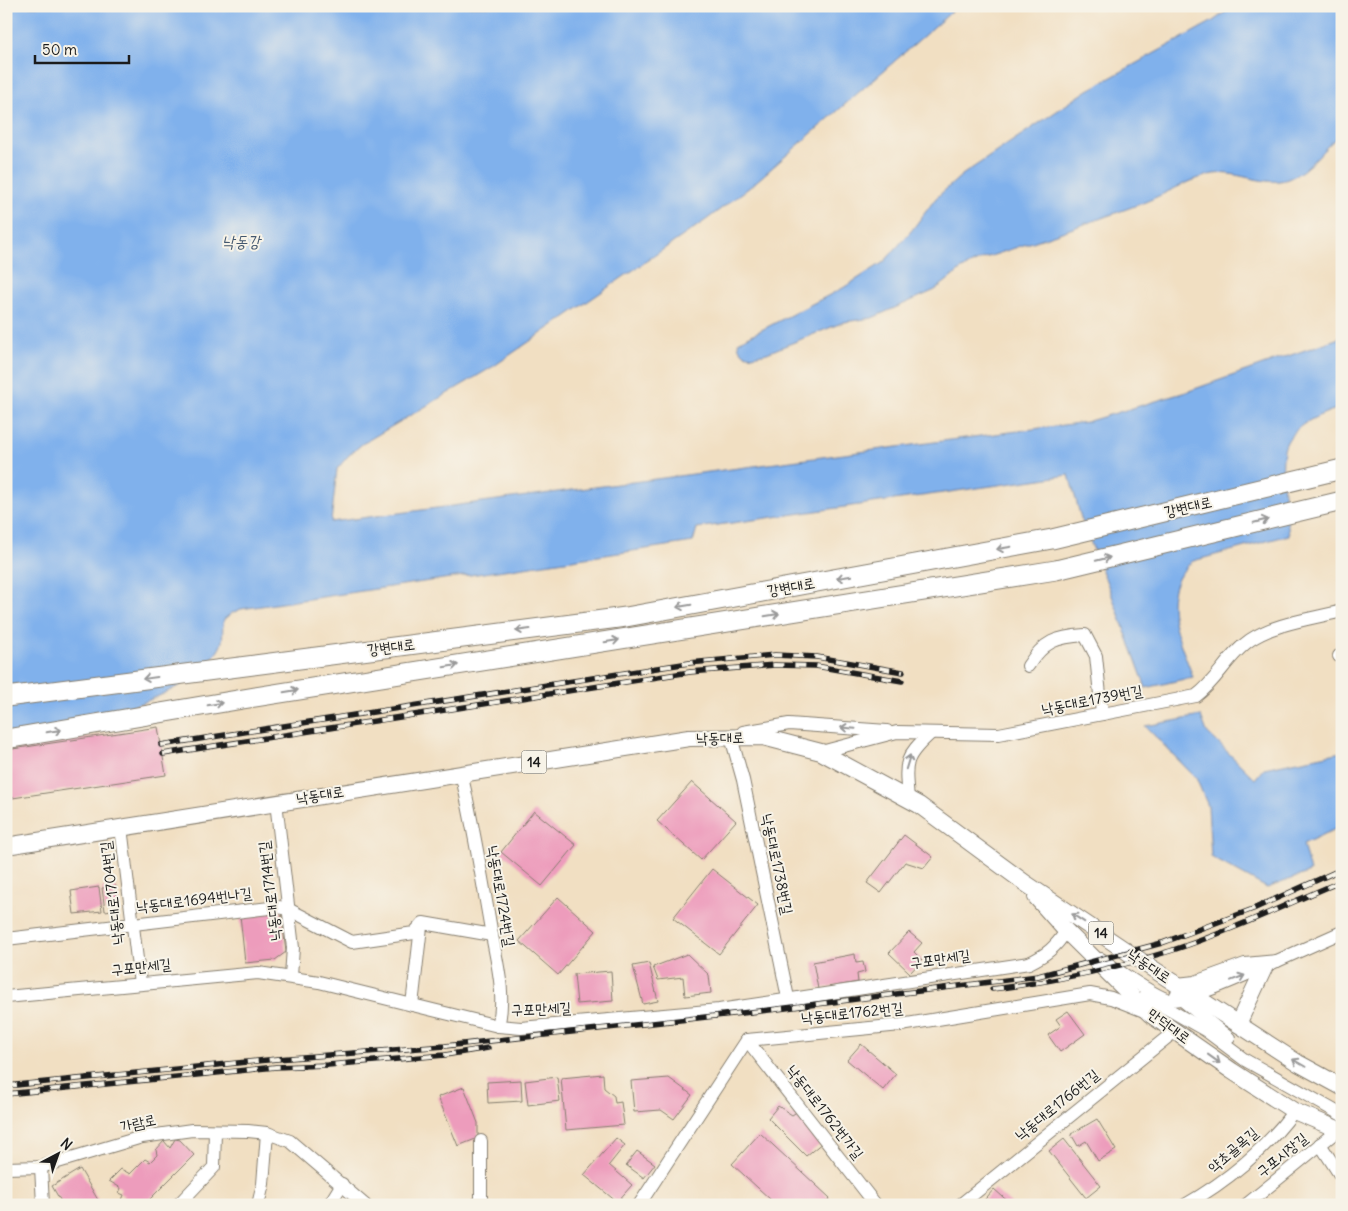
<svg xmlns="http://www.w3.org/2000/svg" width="1348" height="1211" viewBox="0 0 1348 1211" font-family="Delius,'Poor Story',sans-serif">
<rect width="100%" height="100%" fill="#f7f3e8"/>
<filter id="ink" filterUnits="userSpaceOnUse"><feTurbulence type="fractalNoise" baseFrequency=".02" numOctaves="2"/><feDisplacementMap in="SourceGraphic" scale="10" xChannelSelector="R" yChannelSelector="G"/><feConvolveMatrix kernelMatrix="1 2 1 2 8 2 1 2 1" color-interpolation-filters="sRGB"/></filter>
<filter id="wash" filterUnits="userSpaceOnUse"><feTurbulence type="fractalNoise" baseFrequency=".0096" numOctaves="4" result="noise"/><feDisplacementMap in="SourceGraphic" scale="20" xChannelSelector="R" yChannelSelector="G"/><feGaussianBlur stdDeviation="1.12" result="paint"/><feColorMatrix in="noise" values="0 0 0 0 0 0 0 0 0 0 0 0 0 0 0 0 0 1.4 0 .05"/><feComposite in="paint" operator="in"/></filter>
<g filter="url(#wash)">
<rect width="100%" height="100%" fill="#f1dfc2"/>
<g fill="#80b1ec" stroke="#4e6684">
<path d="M6,6H958L750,187L706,220L494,366L362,444L348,456L337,469L331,522L1086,422L1186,392L1342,337V407C1322,414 1298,422 1287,442C1277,458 1287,515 1289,535L1193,561C1154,593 1179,638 1193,677L1146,688L1111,593L1081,518L1069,475L697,528L693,542L241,609L232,613L224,619C221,628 225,640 219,649C185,706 68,724 6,738Z"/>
<path d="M1234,6H1342V133C1322,148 1311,170 1288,179C1263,188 1234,168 1209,175C1186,181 1165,194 1143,203C1089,223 1036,241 982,259L962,269L935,290L872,318L844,322L767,353L752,356L744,354L739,348L738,342L843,288L884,262L912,230L936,198L962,175L1088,90L1213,21Z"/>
<path d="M1201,716L1207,732L1255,779L1264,768L1342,752V826L1303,844L1310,872L1267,888L1211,857L1208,806L1196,778L1145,726Z"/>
</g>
<g id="blocks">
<g fill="#ed9cbc">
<path d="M158,727L166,775L6,799V750Z"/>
<path d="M692,782L736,821L701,860L657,821Z"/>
<path d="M534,811L576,845L542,886L501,852Z"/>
<path d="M904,835L933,857L924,868L905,862L881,893L867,883Z"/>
<path d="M712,869L758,905L719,954L673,918Z"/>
<path d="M116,886L119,909L105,911L102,888Z"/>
<path d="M99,887L102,911L74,914L71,891Z"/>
<path d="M558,897L596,931L558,975L519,941Z"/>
<path d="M281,910L286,952L275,960L245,963L240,915Z"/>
<path d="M909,932L922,943L914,952L922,960L910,973L889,953Z"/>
<path d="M687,954L709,975L711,993L685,996L683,977L658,980L653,967Z"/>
<path d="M855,954L856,963L863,962L865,972L857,974L858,982L818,989L813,962Z"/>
<path d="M649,963L658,1001L643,1004L633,966Z"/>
<path d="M611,971L613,1001L577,1004L574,974Z"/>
<path d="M1068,1011L1085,1034L1060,1052L1048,1035L1061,1026L1056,1019Z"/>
<path d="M861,1044L896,1074L883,1090L847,1060Z"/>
<path d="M603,1074L604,1088L614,1096L615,1103L621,1102L624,1125L566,1130L561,1078Z"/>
<path d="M557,1077L560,1101L528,1105L525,1081Z"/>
<path d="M669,1078L692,1095L674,1119L661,1110L634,1112L631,1081Z"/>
<path d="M521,1080L522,1101L488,1103L487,1082Z"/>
<path d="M464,1087L478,1123V1138L458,1146L438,1097Z"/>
<path d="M778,1106L792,1115L798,1111L823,1142L806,1156L768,1118Z"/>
<path d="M1097,1119L1116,1150L1098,1161L1086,1141L1078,1146L1071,1134Z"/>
<path d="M760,1133L830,1198L824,1205H767L771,1200L732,1164Z"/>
<path d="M616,1138L625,1145L609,1165L632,1185L617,1202L584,1175Z"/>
<path d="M175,1139L180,1140L194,1155L144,1205H120L124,1195L119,1193L121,1188L109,1181L121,1169L130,1174L145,1159L150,1162L157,1155L156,1150L164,1141L170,1148Z"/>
<path d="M1064,1139L1101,1186L1086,1198L1049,1151Z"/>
<path d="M637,1151L655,1164L644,1178L626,1165Z"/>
<path d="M80,1169L98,1200L90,1205H63L52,1186Z"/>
<path d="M994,1189L1012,1205H980Z"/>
</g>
</g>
</g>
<g filter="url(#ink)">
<use href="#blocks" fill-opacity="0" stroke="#867e6f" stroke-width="1"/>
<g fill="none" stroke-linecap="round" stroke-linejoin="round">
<defs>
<g id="minor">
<path d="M1339,656L1342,655"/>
<path d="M1028,666C1044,641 1056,637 1085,635L1096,656L1102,714"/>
<path d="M743,732L789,724L887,731"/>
<path d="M731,737L743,780L788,998"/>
<path d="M821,752L897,732L999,734L1196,696C1217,681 1228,655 1250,640C1275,623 1312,619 1342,611"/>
<path d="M461,773C473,823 481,873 490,924C495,956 507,993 498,1026"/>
<path d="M908,799C905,763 903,758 931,733"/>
<path d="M276,802L293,948L291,976"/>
<path d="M121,827L140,984"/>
<path d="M6,939L278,907L288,909L352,942L414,933L423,923L492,935"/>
<path d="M1101,959C1114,967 1157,999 1171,1000C1190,1001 1256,970 1277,961L1245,964L1195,982L1177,984"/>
<path d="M1277,961L1342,932"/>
<path d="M1176,995L1229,1038"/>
<path d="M1145,996L1205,1030L1245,1060L1342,1115"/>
<path d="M6,997L258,973L319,982L498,1026L521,1028L719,1010L1029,963C1046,955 1056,947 1066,931"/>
<path d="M412,1005L421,927"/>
<path d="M747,1040L876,1205"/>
<path d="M1320,1144L1342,1178"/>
<path d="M41,1167L43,1205"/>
<path d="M6,1168L41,1167L142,1137L192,1130L248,1131L267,1133L290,1141L365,1205"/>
<path d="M178,1205L214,1167L215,1131"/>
<path d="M258,1205L263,1184L267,1133"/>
<path d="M329,1205L342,1184"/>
<path d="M476,1205L481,1201V1141"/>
<path d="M639,1205L747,1040L901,1025L1090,994L1111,998L1144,1011"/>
<path d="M960,1205L1175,1031"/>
<path d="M1185,1205C1226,1182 1266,1149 1294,1111"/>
<path d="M1246,1205L1338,1130"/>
</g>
<g id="major">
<path d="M6,846L689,738L763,737L821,752L919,805L1025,883L1147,965L1298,1063L1342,1087"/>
<path d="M1036,897L1066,931L1150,1014L1232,1071L1294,1111L1342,1131"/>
<path d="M1238,1024L1265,966"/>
</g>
<g id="highway">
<path d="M6,697L626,617L1052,539L1342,469"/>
<path d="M6,739L243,699L1056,570L1342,501"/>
</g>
</defs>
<use href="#minor" stroke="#867e6f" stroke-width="14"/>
<use href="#major" stroke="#867e6f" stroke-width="18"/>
<use href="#highway" stroke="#867e6f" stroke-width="21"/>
<use href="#minor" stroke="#fff" stroke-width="12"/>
<use href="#major" stroke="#fff" stroke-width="16"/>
<use href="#highway" stroke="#fff" stroke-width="19"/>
<defs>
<g id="rail">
<path d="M161,745L689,663L775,655L817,657L903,672"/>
<path d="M163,754L690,672L775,665L816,666L902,681"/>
<path d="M992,989C1052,982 1113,969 1170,951C1229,932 1285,905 1342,881"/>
<path d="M6,1086L277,1059L445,1046L778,1009L1038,976L1162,943L1253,909L1342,869"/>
<path d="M6,1094L276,1067L328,1065L445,1055L488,1048"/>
</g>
</defs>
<use href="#rail" stroke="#1c1c1c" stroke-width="5.5"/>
<use href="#rail" stroke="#f7f3e8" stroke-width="4" stroke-dasharray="11" stroke-linecap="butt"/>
</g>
<defs><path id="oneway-shaft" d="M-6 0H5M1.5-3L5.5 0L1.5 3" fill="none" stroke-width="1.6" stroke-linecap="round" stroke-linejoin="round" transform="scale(1.25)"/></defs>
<g stroke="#999">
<use href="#oneway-shaft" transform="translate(1261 521) rotate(-14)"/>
<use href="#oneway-shaft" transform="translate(1004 548) rotate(170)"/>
<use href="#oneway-shaft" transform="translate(1103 559) rotate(-14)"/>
<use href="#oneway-shaft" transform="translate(844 577) rotate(170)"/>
<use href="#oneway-shaft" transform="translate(684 606) rotate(170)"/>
<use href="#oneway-shaft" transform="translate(772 615) rotate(-9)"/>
<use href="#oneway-shaft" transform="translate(523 630) rotate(173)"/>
<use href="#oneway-shaft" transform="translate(612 641) rotate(-9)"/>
<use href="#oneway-shaft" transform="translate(451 666) rotate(-9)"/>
<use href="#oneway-shaft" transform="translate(150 678) rotate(172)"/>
<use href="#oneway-shaft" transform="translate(291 691) rotate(-9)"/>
<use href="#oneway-shaft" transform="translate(215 704) rotate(-10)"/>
<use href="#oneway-shaft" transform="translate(848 728) rotate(-175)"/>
<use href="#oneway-shaft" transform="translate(54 731) rotate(-10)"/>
<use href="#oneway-shaft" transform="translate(908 762) rotate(-73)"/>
<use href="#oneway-shaft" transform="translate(1078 918) rotate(-147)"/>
<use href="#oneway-shaft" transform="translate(1238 978) rotate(-21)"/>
<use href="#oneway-shaft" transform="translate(1214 1059) rotate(36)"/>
<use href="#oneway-shaft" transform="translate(1299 1063) rotate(-150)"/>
</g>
</g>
<g text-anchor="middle" stroke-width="4" stroke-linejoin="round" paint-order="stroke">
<g fill="#f7f3e8" stroke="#5e5c59" stroke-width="1">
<rect x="521.5" y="750.5" width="25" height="23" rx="4"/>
<rect x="1088.5" y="921.5" width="25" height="23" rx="4"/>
</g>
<g font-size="14" font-weight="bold" fill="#1c1c1c">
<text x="534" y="767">14</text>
<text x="1101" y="938">14</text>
</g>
<g font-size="15" fill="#1c1c1c" stroke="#f7f3e8">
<text transform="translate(1188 507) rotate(-13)" y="5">강변대로</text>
<text transform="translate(791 587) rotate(-10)" y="5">강변대로</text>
<text transform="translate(391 647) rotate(-7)" y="5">강변대로</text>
<text transform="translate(1092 700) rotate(-11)" y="5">낙동대로1739번길</text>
<text transform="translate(720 738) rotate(-1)" y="5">낙동대로</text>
<text transform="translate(320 795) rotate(-9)" y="5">낙동대로</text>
<text transform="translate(777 864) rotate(78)" y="5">낙동대로1738번길</text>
<text transform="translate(270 891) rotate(-97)" y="5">낙동대로1714번길</text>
<text transform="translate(112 893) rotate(-97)" y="5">낙동대로1704번길</text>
<text transform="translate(501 896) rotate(80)" y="5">낙동대로1724번길</text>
<text transform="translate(194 900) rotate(-7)" y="5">낙동대로1694번나길</text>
<text transform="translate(940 959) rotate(-8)" y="5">구포만세길</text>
<text transform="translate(1149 966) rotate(34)" y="5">낙동대로</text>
<text transform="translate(141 967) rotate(-6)" y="5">구포만세길</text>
<text transform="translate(541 1009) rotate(-2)" y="5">구포만세길</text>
<text transform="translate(852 1013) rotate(-6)" y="5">낙동대로1762번길</text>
<text transform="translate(1169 1026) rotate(36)" y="5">만덕대로</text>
<text transform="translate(1057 1105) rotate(-39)" y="5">낙동대로1766번길</text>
<text transform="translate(825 1112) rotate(52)" y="5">낙동대로1762번가길</text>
<text transform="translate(138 1123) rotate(-12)" y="5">가람로</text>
<text transform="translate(1233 1150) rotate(-41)" y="5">약초골목길</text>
<text transform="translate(1282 1155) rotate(-39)" y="5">구포시장길</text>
</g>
<g font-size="16" font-style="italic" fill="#44586f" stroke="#f7f3e8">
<text x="241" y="247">낙동강</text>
</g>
</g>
<rect width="1348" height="1211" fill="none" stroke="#f7f3e8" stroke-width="25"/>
<g transform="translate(58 1154) rotate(41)" stroke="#f7f3e8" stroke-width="4" paint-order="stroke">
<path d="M0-4L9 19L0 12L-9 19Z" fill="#1c1c1c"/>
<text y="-8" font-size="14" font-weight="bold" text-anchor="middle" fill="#1c1c1c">N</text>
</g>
<path d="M35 55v8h94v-8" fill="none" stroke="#1c1c1c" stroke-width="2.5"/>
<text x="42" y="55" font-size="15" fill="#1c1c1c" stroke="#f7f3e8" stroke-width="4" paint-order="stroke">50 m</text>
</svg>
